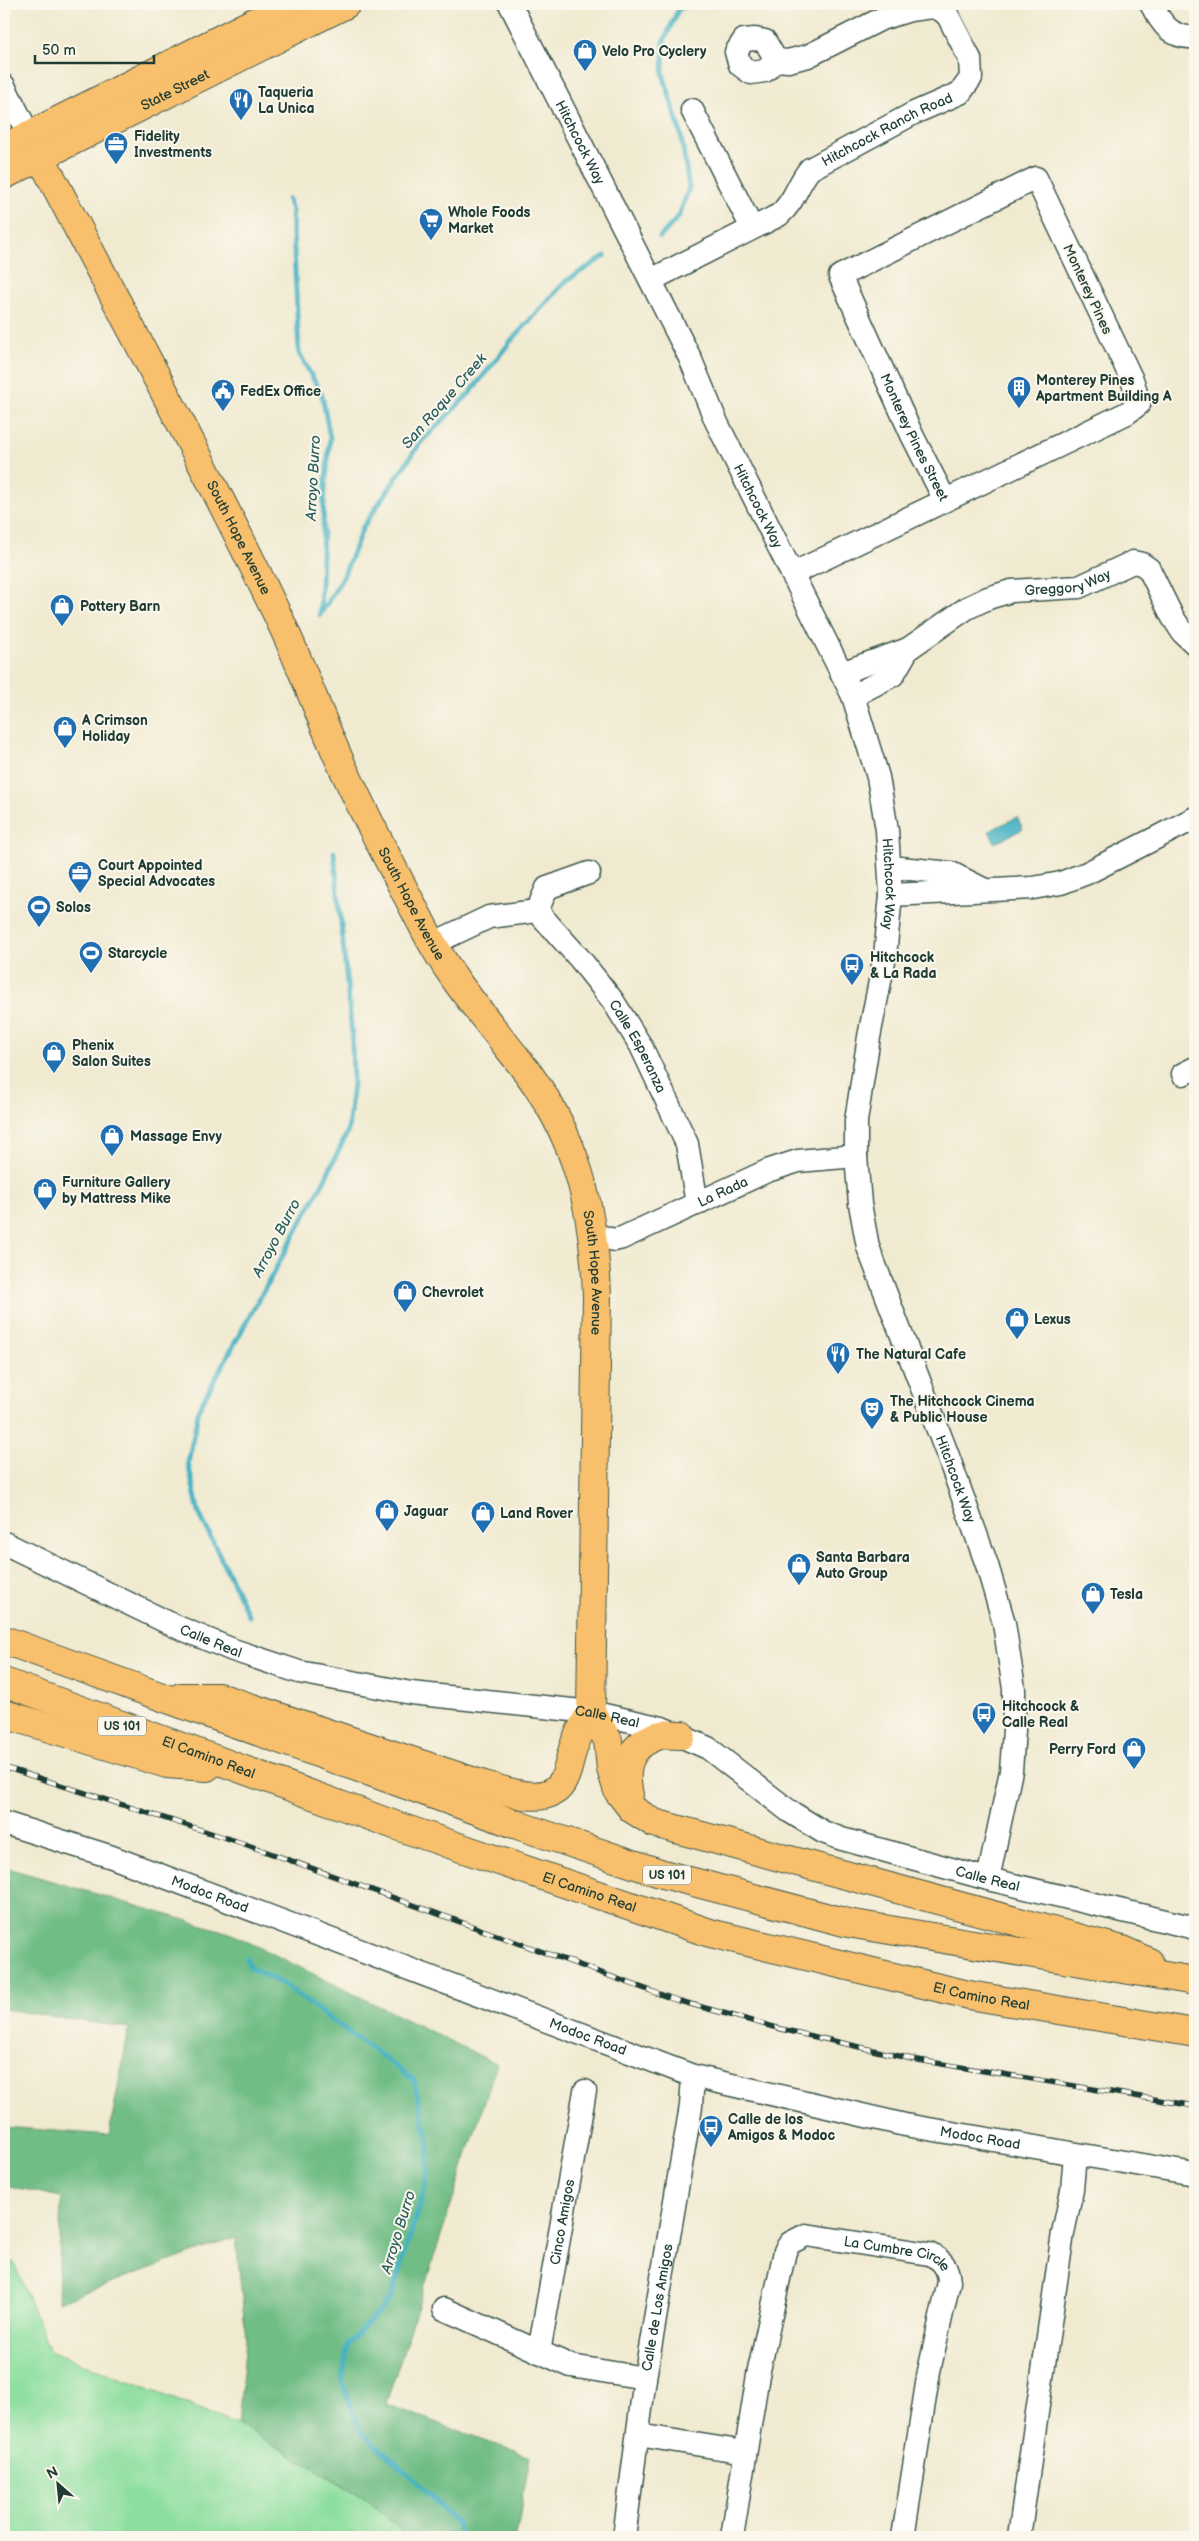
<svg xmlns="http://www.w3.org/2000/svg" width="1199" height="2541" viewBox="0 0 1199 2541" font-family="'Balsamiq Sans',sans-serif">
<rect width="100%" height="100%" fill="#fbf7ec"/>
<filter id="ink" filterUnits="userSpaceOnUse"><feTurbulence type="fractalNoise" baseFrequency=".02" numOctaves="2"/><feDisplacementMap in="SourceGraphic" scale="10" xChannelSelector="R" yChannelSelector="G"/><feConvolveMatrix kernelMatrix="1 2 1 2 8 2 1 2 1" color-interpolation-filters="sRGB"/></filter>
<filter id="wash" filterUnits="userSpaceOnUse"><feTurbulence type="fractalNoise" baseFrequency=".0096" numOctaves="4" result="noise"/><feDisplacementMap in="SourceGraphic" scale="20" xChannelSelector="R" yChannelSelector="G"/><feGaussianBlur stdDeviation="1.12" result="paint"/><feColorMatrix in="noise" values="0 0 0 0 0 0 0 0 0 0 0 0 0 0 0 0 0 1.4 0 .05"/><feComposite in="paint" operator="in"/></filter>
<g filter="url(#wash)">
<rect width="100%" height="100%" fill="#f0ead0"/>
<path fill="#8cde9f" stroke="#568e6a" d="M4,2258L14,2263L50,2351L238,2424L365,2498L408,2537H4Z"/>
<path fill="#71bd86" stroke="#487d5d" d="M4,1867L230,1933L497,2064L386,2404L530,2457L516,2537H408L365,2498L238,2424L246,2339L236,2237L58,2302L61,2197L4,2185V2127L109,2135L129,2028L4,2009Z"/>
<path fill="#46b2c3" stroke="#32787c" d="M1017,817L1023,829L995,843L989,831Z"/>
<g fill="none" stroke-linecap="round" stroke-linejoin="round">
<g stroke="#46b2c3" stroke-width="5">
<path d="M288,199L292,210L299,353L322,395L330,438L324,499L320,614"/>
<path d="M660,237L679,216L689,188L681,134L663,74L664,41L678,10L691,4"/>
<path d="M320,615L343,577L363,527L420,443L469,394L510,342L566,281L605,256"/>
<path d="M249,1616L199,1513L188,1463L199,1408L324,1181L348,1131L353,1083L352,1035L334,852"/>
<path d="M246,1959L251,1968L283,1984L414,2080L429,2145L426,2184L390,2300L348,2344L342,2380L360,2431L429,2493L456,2523L461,2537"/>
</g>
</g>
</g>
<g filter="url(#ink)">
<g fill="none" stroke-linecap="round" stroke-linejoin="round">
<defs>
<g id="minor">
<path id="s1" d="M510,4L690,358L716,421L853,696L878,777L887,830L891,895L885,956L869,1037L856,1121V1156L860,1204L868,1247L948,1456L987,1565L1004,1623L1014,1689V1730L1011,1771L988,1879"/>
<path d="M1151,4C1161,23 1171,39 1195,37"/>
<path d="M4,86L29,135"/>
<path d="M692,110L752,228"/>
<path id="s2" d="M651,280L779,215C796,200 797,184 810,169L914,113L960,93L971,78L970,59L948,16L941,10L932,7L910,10L881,19L808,56L788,61L776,60L765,41L755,39L744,40L736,52L740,65L751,73L765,71L776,60"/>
<path id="s3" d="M792,574L1127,413L1139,404L1133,382L1036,178L840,276L912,435L945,500"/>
<path id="s4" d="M841,673L908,649L967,608L988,598L1011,591L1079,587L1133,562L1142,564L1149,569L1172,616L1183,633L1195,644"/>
<path d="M853,696L893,675L908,649"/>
<path d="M890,867L951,873L983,889"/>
<path d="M891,895L1033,888L1061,883L1087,873L1195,818"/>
<path d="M537,911L547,888L589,873"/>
<path id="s5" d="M432,944L489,917L537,911L580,959L613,1001L641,1046L687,1144L697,1204"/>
<path d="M1183,1074L1195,1068"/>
<path id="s6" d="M593,1234L614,1240L622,1238L767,1171L798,1161L856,1156"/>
<path id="s7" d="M4,1543L175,1626L233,1650L299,1672L411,1693L591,1712L662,1728L708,1748L789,1811L823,1832L842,1839L988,1879L1195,1928"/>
<path id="s8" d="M4,1823L112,1857L693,2076L905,2125L1195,2174"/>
<path d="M444,2309L571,2366L645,2378"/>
<path id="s9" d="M539,2352L585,2091"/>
<path d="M638,2435L745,2452"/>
<path id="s10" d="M624,2537L645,2378L691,2106L693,2076"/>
<path id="s11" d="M732,2537L758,2375L785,2251L790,2243L806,2235L929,2254C943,2260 948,2267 949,2282L929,2371L903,2537"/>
<path d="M1019,2537L1063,2233L1072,2190L1075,2154"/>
</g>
<g id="major">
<path id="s12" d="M29,135C112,294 198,451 276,612C298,657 315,704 335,750C361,810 393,868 423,926C451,981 484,1016 521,1064C577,1134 594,1208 597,1296L591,1712"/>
<path d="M4,148L290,4"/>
<path id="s13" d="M4,175L346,4"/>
</g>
<g id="highway">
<path d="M4,1640L523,1827L663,1874L848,1923L1195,1981"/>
<path id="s14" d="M4,1682L400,1827L710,1933L969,1995L1195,2033"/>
<path d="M181,1697H219L484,1785C506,1791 551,1809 564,1779C569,1769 570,1756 574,1746C578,1734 585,1723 591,1712"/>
<path d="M591,1712L608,1740L611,1769L618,1791L632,1809L654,1823L1122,1950L1149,1962"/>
<path d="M4,1714L167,1764L207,1767"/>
<path d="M629,1795C623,1768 628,1746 657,1736C664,1733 674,1735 681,1735"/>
</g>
</defs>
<use href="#minor" stroke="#3e574b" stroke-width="25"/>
<use href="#major" stroke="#3e574b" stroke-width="30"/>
<use href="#highway" stroke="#3e574b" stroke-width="30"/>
<use href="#minor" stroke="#fff" stroke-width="22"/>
<use href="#major" stroke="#f8bf6c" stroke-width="28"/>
<use href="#highway" stroke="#f8bf6c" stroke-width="28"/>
<defs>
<path id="rail" d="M4,1767L242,1843L676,2000L781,2029L912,2059L1195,2106"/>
</defs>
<use href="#rail" stroke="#1f3d34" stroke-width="5.5"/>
<use href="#rail" stroke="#fbf7ec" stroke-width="4" stroke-dasharray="11" stroke-linecap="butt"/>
</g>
</g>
<defs>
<symbol id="shop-pin" viewBox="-11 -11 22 30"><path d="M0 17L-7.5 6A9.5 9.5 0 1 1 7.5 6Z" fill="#1f6fb2" stroke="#fbf7ec"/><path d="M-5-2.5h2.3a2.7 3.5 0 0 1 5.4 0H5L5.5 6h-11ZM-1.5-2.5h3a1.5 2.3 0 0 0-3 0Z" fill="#fff"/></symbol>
<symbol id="restaurant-pin" viewBox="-11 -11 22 30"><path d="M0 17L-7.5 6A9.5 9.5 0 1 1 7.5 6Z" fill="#1f6fb2" stroke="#fbf7ec"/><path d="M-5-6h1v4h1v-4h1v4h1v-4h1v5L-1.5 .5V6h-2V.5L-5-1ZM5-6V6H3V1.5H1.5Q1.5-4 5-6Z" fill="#fff"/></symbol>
<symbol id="office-pin" viewBox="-11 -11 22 30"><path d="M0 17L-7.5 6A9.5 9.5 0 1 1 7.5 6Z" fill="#1f6fb2" stroke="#fbf7ec"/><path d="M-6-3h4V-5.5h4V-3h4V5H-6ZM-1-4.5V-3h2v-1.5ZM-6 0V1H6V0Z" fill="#fff"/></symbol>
<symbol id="supermarket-pin" viewBox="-11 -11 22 30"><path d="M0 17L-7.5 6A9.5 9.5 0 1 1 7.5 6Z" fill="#1f6fb2" stroke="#fbf7ec"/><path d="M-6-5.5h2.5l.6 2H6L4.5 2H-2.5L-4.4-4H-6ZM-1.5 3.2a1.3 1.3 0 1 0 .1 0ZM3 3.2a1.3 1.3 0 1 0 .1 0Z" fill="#fff"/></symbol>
<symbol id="building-pin" viewBox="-11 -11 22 30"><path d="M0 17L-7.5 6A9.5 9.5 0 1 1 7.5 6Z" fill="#1f6fb2" stroke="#fbf7ec"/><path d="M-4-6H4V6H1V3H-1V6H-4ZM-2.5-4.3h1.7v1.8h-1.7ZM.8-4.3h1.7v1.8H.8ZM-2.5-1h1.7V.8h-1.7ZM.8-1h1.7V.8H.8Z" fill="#fff"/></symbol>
<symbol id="civic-pin" viewBox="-11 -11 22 30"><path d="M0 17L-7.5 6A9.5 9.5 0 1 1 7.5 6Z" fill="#1f6fb2" stroke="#fbf7ec"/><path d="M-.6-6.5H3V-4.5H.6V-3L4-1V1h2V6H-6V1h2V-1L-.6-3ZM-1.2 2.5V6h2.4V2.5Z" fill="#fff"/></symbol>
<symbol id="stadium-pin" viewBox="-11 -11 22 30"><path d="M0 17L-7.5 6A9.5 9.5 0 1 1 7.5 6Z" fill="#1f6fb2" stroke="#fbf7ec"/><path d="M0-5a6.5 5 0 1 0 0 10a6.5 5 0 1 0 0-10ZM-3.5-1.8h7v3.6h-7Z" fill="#fff"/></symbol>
<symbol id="bus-pin" viewBox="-11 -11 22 30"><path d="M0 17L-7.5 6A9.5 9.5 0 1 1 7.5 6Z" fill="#1f6fb2" stroke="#fbf7ec"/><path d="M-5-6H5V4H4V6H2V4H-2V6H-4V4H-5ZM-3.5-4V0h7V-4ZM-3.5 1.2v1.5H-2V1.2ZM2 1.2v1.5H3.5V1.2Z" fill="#fff"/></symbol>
<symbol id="theatre-pin" viewBox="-11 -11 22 30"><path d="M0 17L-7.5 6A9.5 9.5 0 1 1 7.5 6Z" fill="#1f6fb2" stroke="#fbf7ec"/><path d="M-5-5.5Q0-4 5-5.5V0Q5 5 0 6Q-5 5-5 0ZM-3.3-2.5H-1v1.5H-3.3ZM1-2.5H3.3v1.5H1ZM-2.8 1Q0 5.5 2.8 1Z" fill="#fff"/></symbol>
</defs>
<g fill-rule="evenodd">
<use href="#shop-pin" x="571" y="37" width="28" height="38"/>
<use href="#restaurant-pin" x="227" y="86" width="28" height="38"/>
<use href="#office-pin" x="102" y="130" width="28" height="38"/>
<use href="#supermarket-pin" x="417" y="206" width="28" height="38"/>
<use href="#building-pin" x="1005" y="374" width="28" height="38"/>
<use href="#civic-pin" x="209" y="377" width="28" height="38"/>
<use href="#shop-pin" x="48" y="592" width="28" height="38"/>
<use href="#shop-pin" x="51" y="714" width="28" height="38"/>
<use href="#office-pin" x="66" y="859" width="28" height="38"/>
<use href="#stadium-pin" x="25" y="893" width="28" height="38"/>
<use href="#stadium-pin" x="77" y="939" width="28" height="38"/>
<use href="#bus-pin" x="838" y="951" width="28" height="38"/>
<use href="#shop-pin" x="40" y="1039" width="28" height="38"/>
<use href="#shop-pin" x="98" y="1122" width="28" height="38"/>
<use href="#shop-pin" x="31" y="1176" width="28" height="38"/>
<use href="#shop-pin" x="391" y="1278" width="28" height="38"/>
<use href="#shop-pin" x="1003" y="1305" width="28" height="38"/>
<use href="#restaurant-pin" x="824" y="1340" width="28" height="38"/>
<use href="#theatre-pin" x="858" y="1395" width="28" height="38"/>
<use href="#shop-pin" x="373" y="1497" width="28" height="38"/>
<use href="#shop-pin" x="469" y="1499" width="28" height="38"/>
<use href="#shop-pin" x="785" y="1551" width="28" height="38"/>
<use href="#shop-pin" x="1079" y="1580" width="28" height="38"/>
<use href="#bus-pin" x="970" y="1700" width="28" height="38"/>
<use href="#shop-pin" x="1120" y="1735" width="28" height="38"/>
<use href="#bus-pin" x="697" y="2113" width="28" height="38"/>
</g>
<g text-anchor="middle" stroke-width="4" stroke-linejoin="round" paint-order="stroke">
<g fill="#fbf7ec" stroke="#61756b" stroke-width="1">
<rect x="98" y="1716.5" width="48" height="19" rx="4"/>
<rect x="643" y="1865.5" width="48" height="19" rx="4"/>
</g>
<g font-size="12" font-weight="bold" fill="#1f3d34">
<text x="122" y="1730">US 101</text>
<text x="667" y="1879">US 101</text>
</g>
<g font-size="14" font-weight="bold" fill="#1f3d34" stroke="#fbf7ec" text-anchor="start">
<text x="602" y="56">Velo Pro Cyclery</text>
<text x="258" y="97">Taqueria<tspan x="258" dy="16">La Unica</tspan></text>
<text x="134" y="141">Fidelity<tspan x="134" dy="16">Investments</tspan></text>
<text x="448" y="217">Whole Foods<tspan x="448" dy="16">Market</tspan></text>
<text x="1036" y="385">Monterey Pines<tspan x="1036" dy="16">Apartment Building A</tspan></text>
<text x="240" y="396">FedEx Office</text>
<text x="80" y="611">Pottery Barn</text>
<text x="82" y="725">A Crimson<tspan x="82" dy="16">Holiday</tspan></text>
<text x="98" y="870">Court Appointed<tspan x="98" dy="16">Special Advocates</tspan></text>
<text x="56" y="912">Solos</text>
<text x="108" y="958">Starcycle</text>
<text x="870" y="962">Hitchcock<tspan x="870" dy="16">&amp; La Rada</tspan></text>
<text x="72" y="1050">Phenix<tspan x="72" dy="16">Salon Suites</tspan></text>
<text x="130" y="1141">Massage Envy</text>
<text x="62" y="1187">Furniture Gallery<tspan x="62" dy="16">by Mattress Mike</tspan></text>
<text x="422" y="1297">Chevrolet</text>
<text x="1034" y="1324">Lexus</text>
<text x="856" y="1359">The Natural Cafe</text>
<text x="890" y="1406">The Hitchcock Cinema<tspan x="890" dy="16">&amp; Public House</tspan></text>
<text x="404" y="1516">Jaguar</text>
<text x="500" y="1518">Land Rover</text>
<text x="816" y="1562">Santa Barbara<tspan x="816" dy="16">Auto Group</tspan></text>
<text x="1110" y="1599">Tesla</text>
<text x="1002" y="1711">Hitchcock &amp;<tspan x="1002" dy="16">Calle Real</tspan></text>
<text x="1116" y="1754" text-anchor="end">Perry Ford</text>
<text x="728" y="2124">Calle de los<tspan x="728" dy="16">Amigos &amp; Modoc</tspan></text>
</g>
<g font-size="14" fill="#1f3d34" stroke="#fbf7ec">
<text dy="5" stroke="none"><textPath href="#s13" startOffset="191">State Street</textPath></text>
<text dy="5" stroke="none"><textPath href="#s2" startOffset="286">Hitchcock Ranch Road</textPath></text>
<text dy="5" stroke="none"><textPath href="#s1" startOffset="155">Hitchcock Way</textPath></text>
<text transform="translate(1088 289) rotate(65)" y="5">Monterey Pines</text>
<text dy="5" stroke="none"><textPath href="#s3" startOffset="1032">Monterey Pines Street</textPath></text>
<text dy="5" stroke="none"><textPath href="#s1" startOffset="560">Hitchcock Way</textPath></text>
<text dy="5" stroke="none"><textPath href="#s12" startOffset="454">South Hope Avenue</textPath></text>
<text dy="5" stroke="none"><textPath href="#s4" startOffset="248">Greggory Way</textPath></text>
<text dy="5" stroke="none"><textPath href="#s1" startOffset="965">Hitchcock Way</textPath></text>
<text dy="5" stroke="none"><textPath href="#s12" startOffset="859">South Hope Avenue</textPath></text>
<text dy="5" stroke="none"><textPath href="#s5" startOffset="281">Calle Esperanza</textPath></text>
<text dy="5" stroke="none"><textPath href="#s6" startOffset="141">La Rada</textPath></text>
<text dy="5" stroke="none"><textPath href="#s12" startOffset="1279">South Hope Avenue</textPath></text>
<text dy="5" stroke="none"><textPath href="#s1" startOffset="1580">Hitchcock Way</textPath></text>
<text dy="5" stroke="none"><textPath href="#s7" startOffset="229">Calle Real</textPath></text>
<text dy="5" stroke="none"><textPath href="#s7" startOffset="634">Calle Real</textPath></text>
<text dy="5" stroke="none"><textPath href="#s14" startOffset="218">El Camino Real</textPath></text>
<text dy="5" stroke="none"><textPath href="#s7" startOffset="1054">Calle Real</textPath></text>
<text dy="5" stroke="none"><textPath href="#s14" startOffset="622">El Camino Real</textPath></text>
<text dy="5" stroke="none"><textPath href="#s8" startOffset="218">Modoc Road</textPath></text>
<text dy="5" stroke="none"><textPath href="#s14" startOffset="1028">El Camino Real</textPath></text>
<text dy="5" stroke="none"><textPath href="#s8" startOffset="622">Modoc Road</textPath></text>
<text dy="5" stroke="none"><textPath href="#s8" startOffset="1028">Modoc Road</textPath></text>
<text dy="5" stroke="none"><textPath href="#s9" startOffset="132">Cinco Amigos</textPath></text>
<text dy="5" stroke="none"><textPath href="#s11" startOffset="412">La Cumbre Circle</textPath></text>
<text dy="5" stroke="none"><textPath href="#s10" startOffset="232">Calle de Los Amigos</textPath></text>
</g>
<g font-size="15" font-style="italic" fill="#2b605f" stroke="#fbf7ec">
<text transform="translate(444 401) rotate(-49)" y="5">San Roque Creek</text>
<text transform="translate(313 478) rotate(-87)" y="5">Arroyo Burro</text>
<text transform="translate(276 1238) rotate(-62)" y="5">Arroyo Burro</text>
<text transform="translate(398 2232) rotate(-73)" y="5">Arroyo Burro</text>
</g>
</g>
<rect width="1199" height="2541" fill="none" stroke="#fbf7ec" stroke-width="20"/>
<g transform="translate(58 2484) rotate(333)" stroke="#fbf7ec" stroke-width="4" paint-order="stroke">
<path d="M0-4L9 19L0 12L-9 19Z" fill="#1f3d34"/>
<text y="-8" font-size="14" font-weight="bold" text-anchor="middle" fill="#1f3d34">N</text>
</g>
<path d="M35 55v8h119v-8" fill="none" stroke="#1f3d34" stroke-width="2.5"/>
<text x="42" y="55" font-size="15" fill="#1f3d34" stroke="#fbf7ec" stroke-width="4" paint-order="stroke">50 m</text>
</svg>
